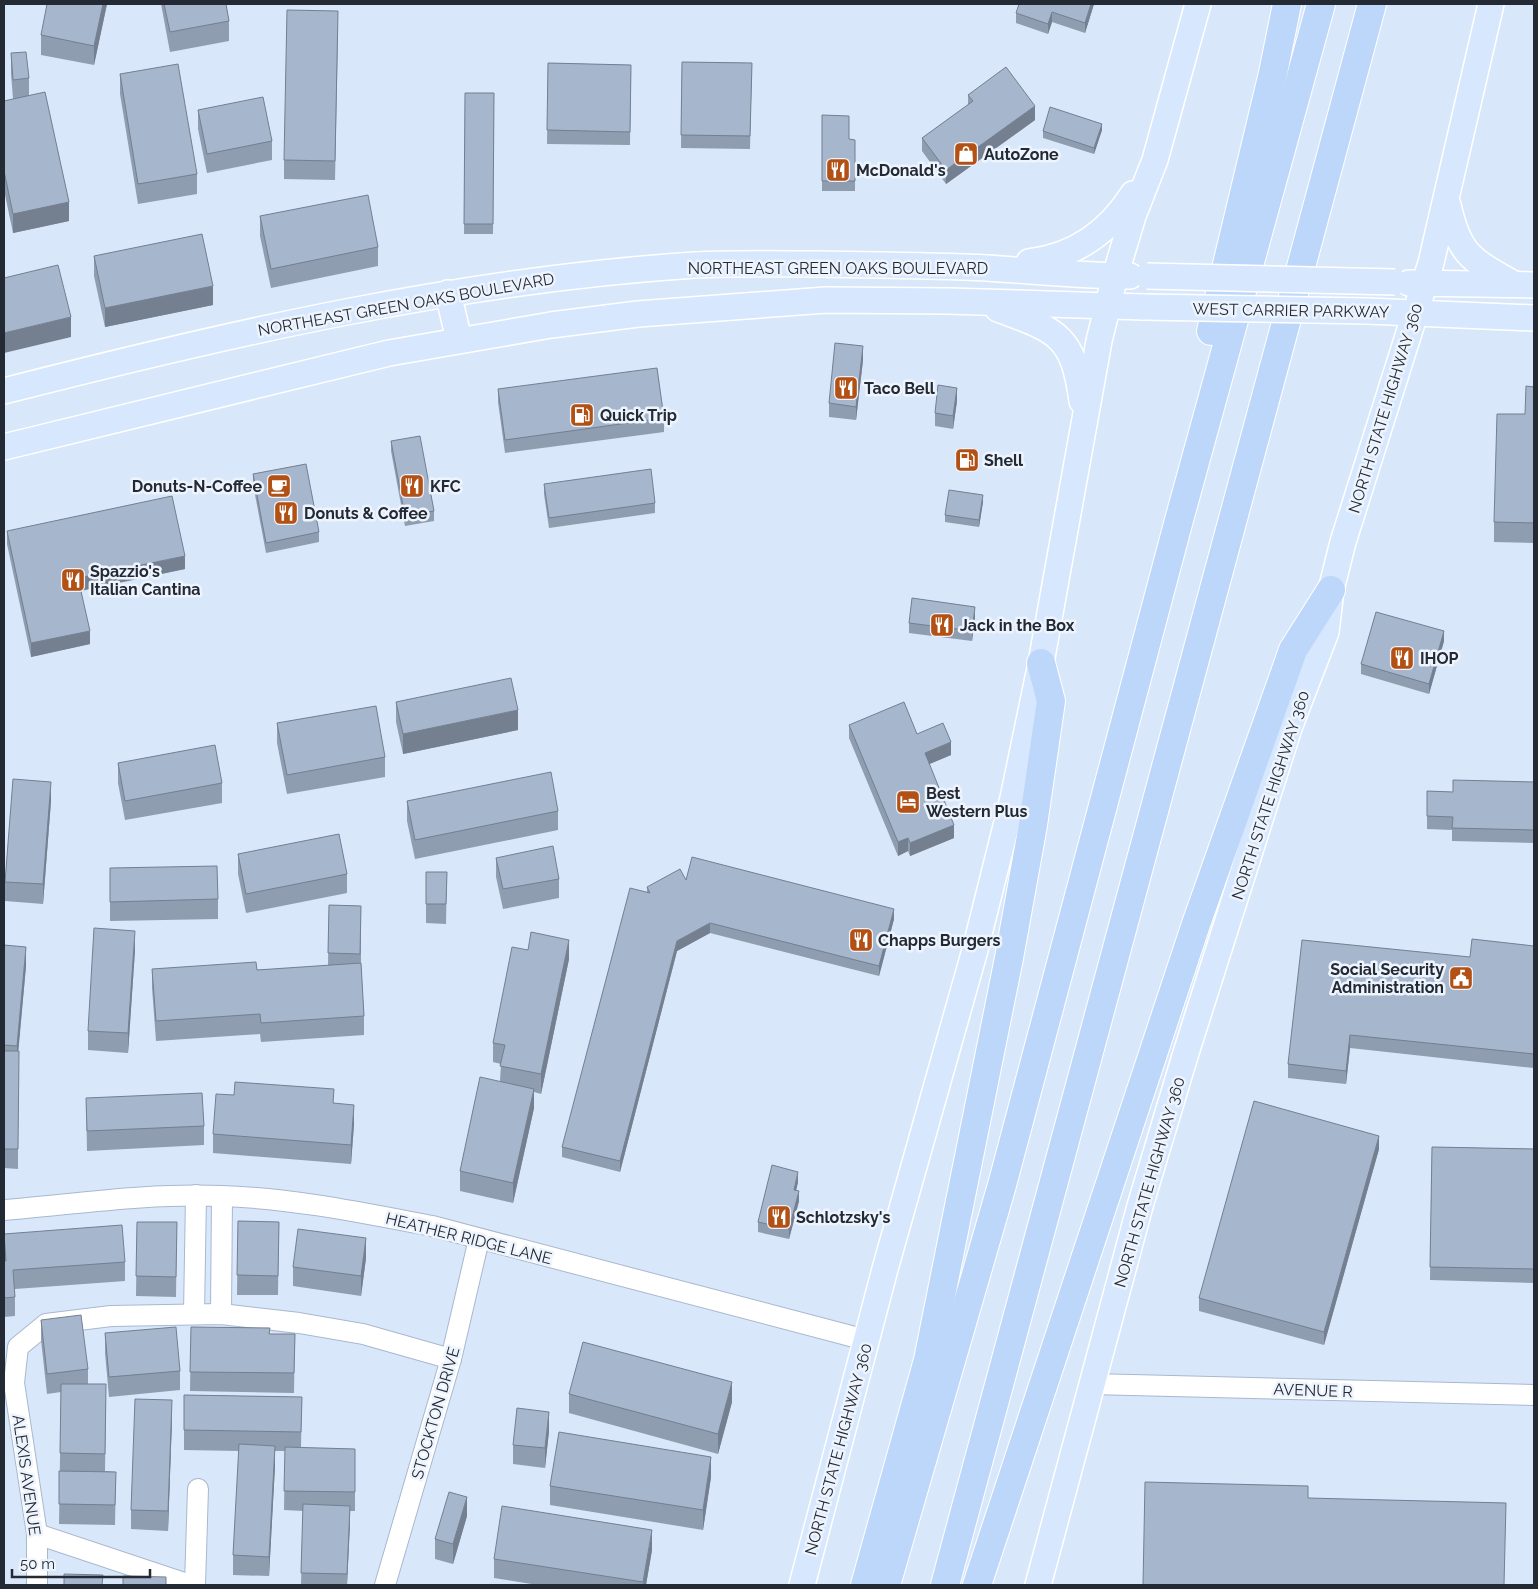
<svg xmlns="http://www.w3.org/2000/svg" width="1538" height="1589" viewBox="0 0 1538 1589" font-family="Raleway,sans-serif">
<rect width="100%" height="100%" fill="#d9e7fa"/>
<g fill="none" stroke-linecap="round" stroke-linejoin="round">
<defs>
<g id="minor">
<path d="M4,1210C76,1204 148,1193 221,1196C291,1198 363,1213 432,1226L866,1340"/>
<path d="M194,1314L196,1195"/>
<path d="M221,1314L222,1196"/>
<path d="M1091,1384L1534,1395"/>
<path d="M37,1534L190,1585"/>
<path d="M37,1585V1534L14,1383L18,1347L46,1324L111,1316L221,1314L299,1323L363,1334L451,1359"/>
<path d="M195,1585L198,1489"/>
<path d="M385,1585L451,1359L479,1239"/>
</g>
<g id="major">
<path d="M1448,205C1459,254 1470,259 1512,283"/>
<path d="M1029,262C1075,256 1108,233 1133,194"/>
<path d="M1409,283L1534,285"/>
<path d="M448,293L459,340"/>
<path d="M998,309C1057,331 1073,334 1082,401"/>
<path d="M1367,311L1534,318"/>
<path d="M4,391C231,333 461,280 695,265C737,263 779,264 821,264C876,265 932,265 987,268C1034,271 1082,276 1130,276"/>
<path d="M4,447L389,353L551,325L638,314L826,300L949,301L1144,307"/>
<path d="M802,1585L885,1269L975,950L1013,798L1041,663L1099,341L1115,276L1133,216L1155,160L1198,4"/>
<path d="M1038,1585L1140,1206L1185,1056L1289,728L1326,632L1331,590L1343,542L1431,263L1491,4"/>
</g>
<g id="highway">
<path d="M1211,331L1273,73L1287,4"/>
<path d="M865,1585L928,1360L1009,958L1033,825L1051,701L1041,663"/>
<path d="M886,1585L1002,1185L1179,520L1321,4"/>
<path d="M945,1585L1372,4"/>
<path d="M977,1585L1196,924L1293,650L1331,590"/>
</g>
</defs>
<use href="#minor" stroke="#a8b8cf" stroke-width="22"/>
<use href="#major" stroke="#fff" stroke-width="28"/>
<use href="#highway" stroke="#fff" stroke-width="30"/>
<use href="#minor" stroke="#fff" stroke-width="20"/>
<use href="#major" stroke="#d7e7fd" stroke-width="25"/>
<use href="#highway" stroke="#bdd7fb" stroke-width="28"/>
<defs>
<g id="major-bridge">
<path d="M1147,276L1395,282"/>
<path d="M1144,307L1367,311"/>
</g>
</defs>
<use href="#major-bridge" stroke="#fff" stroke-width="28" stroke-linecap="butt"/>
<use href="#major-bridge" stroke="#d7e7fd" stroke-width="25"/>
</g>
<g fill="#8f9db0">
<path d="M107,4L94,65L41,55V35Z"/>
<path d="M161,4H226L229,21V41L170,52Z"/>
<path d="M1094,4L1085,33L1052,22L1048,34L1016,23V13Z"/>
<path d="M338,31L335,180L284,179V160Z"/>
<path d="M11,53L29,78V96L69,221L13,233L4,190V101L13,99L11,73Z"/>
<path d="M682,62L752,63L750,149L681,148Z"/>
<path d="M548,63L631,65L630,145L547,144Z"/>
<path d="M120,74L197,174V194L138,204L120,94Z"/>
<path d="M465,93H494L493,234H464Z"/>
<path d="M968,95L1035,120L946,184L922,151V138L968,105Z"/>
<path d="M198,110L272,141V160L207,173L198,129Z"/>
<path d="M822,115L849,139L855,140V191H822Z"/>
<path d="M1102,130L1094,154L1043,138V131Z"/>
<path d="M260,216L378,247V266L271,288L260,236Z"/>
<path d="M94,256L213,305L105,327L94,276Z"/>
<path d="M863,360L856,420L829,417V403Z"/>
<path d="M1534,387V543L1494,542V522L1525,414Z"/>
<path d="M498,389L664,418V432L505,453L498,402Z"/>
<path d="M957,401L953,429L935,426V413Z"/>
<path d="M391,441L434,511V521L405,526L391,451Z"/>
<path d="M253,474L319,532V542L266,553L253,484Z"/>
<path d="M544,484L655,503V513L549,528L544,494Z"/>
<path d="M983,502L979,527L945,522V515Z"/>
<path d="M7,531L185,569L81,591L90,644L31,657L7,544Z"/>
<path d="M975,617L972,641L909,633V623Z"/>
<path d="M1444,641L1429,694L1361,674V664Z"/>
<path d="M396,702L518,730L403,754L396,722Z"/>
<path d="M277,723L385,757V777L287,794L277,743Z"/>
<path d="M849,725L917,734L951,755L929,764L954,838L910,856L908,851L898,856L849,738Z"/>
<path d="M118,763L222,783V803L125,820L118,783Z"/>
<path d="M1534,782V843L1452,841V830L1427,829V791L1453,792Z"/>
<path d="M51,801L43,904L5,901V882Z"/>
<path d="M407,801L558,811V830L415,859L407,821Z"/>
<path d="M238,854L347,874V893L246,913L238,874Z"/>
<path d="M496,858L559,879V898L503,909L496,877Z"/>
<path d="M110,868L218,899V919L110,921Z"/>
<path d="M426,872H447L446,924L426,923Z"/>
<path d="M686,880L894,919L879,976L710,933L677,951L620,1172L562,1157V1147L647,892V887Z"/>
<path d="M329,905L361,906V964L364,1016V1035L261,1042L260,1034L156,1041L152,988V969L257,970L328,966Z"/>
<path d="M4,945L26,966L18,1051V1169L4,1168Z"/>
<path d="M1534,946V1068L1350,1048L1346,1084L1288,1078V1064L1470,957Z"/>
<path d="M135,950L128,1053L88,1050V1031Z"/>
<path d="M569,959L541,1094L534,1092V1108L513,1203L460,1191V1171L500,1081L501,1064L493,1062V1043Z"/>
<path d="M86,1098L204,1126V1145L87,1151Z"/>
<path d="M334,1103L354,1124L351,1164L213,1153V1134Z"/>
<path d="M1432,1147L1534,1149V1283L1430,1280Z"/>
<path d="M1379,1149L1324,1345L1199,1311V1298Z"/>
<path d="M798,1182L796,1190L799,1201L789,1239L758,1232V1222Z"/>
<path d="M238,1221L279,1222L278,1295H237Z"/>
<path d="M137,1222H177L176,1297L136,1296Z"/>
<path d="M4,1234L125,1262V1281L15,1289V1316L4,1317V1261H5Z"/>
<path d="M366,1258L361,1296L293,1286V1267Z"/>
<path d="M41,1320L88,1369V1384L106,1404L105,1471L116,1472L115,1525L59,1524L61,1392L47,1394L41,1340Z"/>
<path d="M191,1327L270,1334H295L294,1393L190,1391Z"/>
<path d="M105,1333L180,1371V1390L109,1397L105,1353Z"/>
<path d="M569,1394L732,1402L718,1454L569,1413Z"/>
<path d="M184,1395L302,1397L301,1448L355,1449V1511H350L347,1585H301L303,1511L284,1510L285,1451H275V1466L269,1576L233,1575V1555L239,1451L184,1450Z"/>
<path d="M172,1419L168,1531L131,1529V1510Z"/>
<path d="M549,1431L545,1468L513,1464V1445Z"/>
<path d="M711,1477L703,1530L550,1505V1486Z"/>
<path d="M467,1516L453,1564L435,1559V1539Z"/>
<path d="M652,1550L646,1585H538L494,1578V1559Z"/>
</g>
<g fill="#747f90">
<path d="M103,4H107L94,65V46Z"/>
<path d="M1091,4H1094L1085,33V23Z"/>
<path d="M1052,12V22L1048,34V24Z"/>
<path d="M1035,106V120L946,184V170Z"/>
<path d="M1102,124V130L1094,154V148Z"/>
<path d="M69,202V221L13,233V214Z"/>
<path d="M213,286V305L105,327V308Z"/>
<path d="M71,317V337L4,353V333Z"/>
<path d="M863,346V360L856,420V407Z"/>
<path d="M957,388V401L953,429V416Z"/>
<path d="M983,495V502L979,527V520Z"/>
<path d="M185,556V569L78,591V578Z"/>
<path d="M975,607V617L972,641V631Z"/>
<path d="M90,631V644L31,657V643Z"/>
<path d="M1444,631V641L1429,694V684Z"/>
<path d="M518,710V730L403,754V734Z"/>
<path d="M951,742V755L925,766V753Z"/>
<path d="M51,782V801L43,904V884Z"/>
<path d="M954,825V838L910,856V843Z"/>
<path d="M908,838V851L898,856V842Z"/>
<path d="M894,909V919L879,976V966Z"/>
<path d="M710,923V933L677,951L620,1172V1161L677,941Z"/>
<path d="M135,931V950L128,1053V1033Z"/>
<path d="M569,940V959L541,1094V1074Z"/>
<path d="M26,947V966L17,1066V1046Z"/>
<path d="M1350,1035V1048L1346,1084V1071Z"/>
<path d="M534,1089V1108L513,1203V1183Z"/>
<path d="M354,1105V1124L351,1164V1145Z"/>
<path d="M1379,1136V1149L1324,1345V1332Z"/>
<path d="M798,1172V1182L794,1200V1190Z"/>
<path d="M799,1191V1201L789,1239V1229Z"/>
<path d="M366,1238V1258L361,1296V1276Z"/>
<path d="M732,1382V1402L718,1454V1434Z"/>
<path d="M172,1400V1419L168,1531V1511Z"/>
<path d="M549,1412V1431L545,1468V1448Z"/>
<path d="M275,1446V1466L269,1576V1557Z"/>
<path d="M711,1457V1477L703,1530V1510Z"/>
<path d="M467,1497V1516L453,1564V1544Z"/>
<path d="M350,1506V1525L347,1585V1574Z"/>
<path d="M652,1530V1550L646,1585H643Z"/>
</g>
<g fill="#a6b6cd" stroke="#747f90">
<path d="M47,4H103L94,46L41,35Z"/>
<path d="M164,4H226L229,21L170,32Z"/>
<path d="M1019,4H1091L1085,23L1052,12L1048,24L1016,13Z"/>
<path d="M287,10L338,11L335,161L284,160Z"/>
<path d="M26,52L29,78L13,80L11,53Z"/>
<path d="M682,62L752,63L750,136L681,135Z"/>
<path d="M548,63L631,65L630,132L547,130Z"/>
<path d="M178,64L197,174L138,184L120,74Z"/>
<path d="M1006,67L1035,106L946,170L922,138L973,101L968,95Z"/>
<path d="M45,92L69,202L13,214L4,171V101Z"/>
<path d="M465,93H494L493,224H464Z"/>
<path d="M263,97L272,141L207,154L198,110Z"/>
<path d="M1050,107L1102,124L1094,148L1043,131Z"/>
<path d="M822,115L849,116V139L855,140V181H822Z"/>
<path d="M368,195L378,247L271,269L260,216Z"/>
<path d="M202,234L213,286L105,308L94,256Z"/>
<path d="M58,265L71,317L4,333V278Z"/>
<path d="M835,343L863,346L856,407L829,403Z"/>
<path d="M657,368L664,418L505,440L498,389Z"/>
<path d="M938,385L957,388L953,416L935,413Z"/>
<path d="M1526,386L1534,387V523L1494,522L1497,414H1525Z"/>
<path d="M420,436L434,511L405,516L391,441Z"/>
<path d="M306,464L319,532L266,543L253,474Z"/>
<path d="M651,469L655,503L549,518L544,484Z"/>
<path d="M949,490L983,495L979,520L945,515Z"/>
<path d="M172,496L185,556L78,578L90,631L31,643L7,531Z"/>
<path d="M912,598L975,607L972,631L909,623Z"/>
<path d="M1376,612L1444,631L1429,684L1361,664Z"/>
<path d="M511,678L518,710L403,734L396,702Z"/>
<path d="M904,702L917,734L943,723L951,742L925,753L954,825L910,843L908,838L898,842L849,725Z"/>
<path d="M376,706L385,757L287,775L277,723Z"/>
<path d="M215,745L222,783L125,801L118,763Z"/>
<path d="M551,772L558,811L415,840L407,801Z"/>
<path d="M13,779L51,782L43,884L5,882Z"/>
<path d="M1453,780L1534,782V830L1452,828L1453,817L1427,816V791L1453,792Z"/>
<path d="M339,834L347,874L246,894L238,854Z"/>
<path d="M553,846L559,879L503,889L496,858Z"/>
<path d="M692,857L894,909L879,966L710,923L677,941L620,1161L562,1147L630,888L650,893L647,887L680,869L686,880Z"/>
<path d="M217,866L218,899L110,902V868Z"/>
<path d="M426,872H447L446,904H426Z"/>
<path d="M329,905L361,906L360,954L328,953Z"/>
<path d="M94,928L135,931L128,1033L88,1031Z"/>
<path d="M531,932L569,940L541,1074L500,1066L505,1045L493,1043L512,947L528,950Z"/>
<path d="M1472,939L1534,946V1054L1350,1035L1346,1071L1288,1064L1302,940L1470,957Z"/>
<path d="M4,945L26,947L17,1046L4,1045Z"/>
<path d="M256,962L257,970L361,963L364,1016L261,1023L260,1014L156,1021L152,969Z"/>
<path d="M4,1051H19L18,1149H4Z"/>
<path d="M480,1077L534,1089L513,1183L460,1171Z"/>
<path d="M235,1082L334,1089L333,1103L354,1105L351,1145L213,1134L216,1094L234,1095Z"/>
<path d="M202,1093L204,1126L87,1131L86,1098Z"/>
<path d="M1254,1101L1379,1136L1324,1332L1199,1298Z"/>
<path d="M1432,1147L1534,1149V1269L1430,1267Z"/>
<path d="M772,1165L798,1172L794,1190L799,1191L789,1229L758,1222Z"/>
<path d="M238,1221L279,1222L278,1276L237,1275Z"/>
<path d="M137,1222H177L176,1277L136,1276Z"/>
<path d="M122,1225L125,1262L13,1270L15,1297L4,1298V1261H6L4,1234Z"/>
<path d="M298,1229L366,1238L361,1276L293,1267Z"/>
<path d="M81,1315L88,1369L47,1374L41,1320Z"/>
<path d="M176,1327L180,1371L109,1377L105,1333Z"/>
<path d="M191,1327L270,1328L269,1334H295L294,1373L190,1372Z"/>
<path d="M583,1342L732,1382L718,1434L569,1394Z"/>
<path d="M61,1384H106L105,1454L60,1453Z"/>
<path d="M184,1395L302,1397L301,1432L184,1430Z"/>
<path d="M135,1399L172,1400L168,1511L131,1510Z"/>
<path d="M517,1408L549,1412L545,1448L513,1445Z"/>
<path d="M559,1432L711,1457L703,1510L550,1486Z"/>
<path d="M239,1444L275,1446L269,1557L233,1555Z"/>
<path d="M285,1447L355,1449V1492L284,1491Z"/>
<path d="M59,1471L116,1472L115,1505L59,1504Z"/>
<path d="M1145,1482L1308,1486V1498L1506,1503L1504,1585H1143Z"/>
<path d="M449,1492L467,1497L453,1544L435,1539Z"/>
<path d="M303,1504L350,1506L347,1574L301,1573Z"/>
<path d="M502,1506L652,1530L643,1582L494,1559Z"/>
<path d="M64,1574L103,1575L102,1585H64Z"/>
<path d="M123,1576L166,1577V1585H123Z"/>
</g>
<defs>
<symbol id="shop-square" viewBox="-11 -11 22 22"><rect x="-9" y="-9" width="18" height="18" rx="4" fill="#b35115" stroke="#edf4fd"/><path d="M-5-2.5h2.3a2.7 3.5 0 0 1 5.4 0H5L5.5 6h-11ZM-1.5-2.5h3a1.5 2.3 0 0 0-3 0Z" fill="#fff"/></symbol>
<symbol id="restaurant-square" viewBox="-11 -11 22 22"><rect x="-9" y="-9" width="18" height="18" rx="4" fill="#b35115" stroke="#edf4fd"/><path d="M-5-6h1v4h1v-4h1v4h1v-4h1v5L-1.5 .5V6h-2V.5L-5-1ZM5-6V6H3V1.5H1.5Q1.5-4 5-6Z" fill="#fff"/></symbol>
<symbol id="fuel-square" viewBox="-11 -11 22 22"><rect x="-9" y="-9" width="18" height="18" rx="4" fill="#b35115" stroke="#edf4fd"/><path d="M-5.5-6h7V0h2V4h1.3V-2.5L3-4.5l.8-.8L6-3V5H2.5V1h-1V6h-7ZM-4.2-4.7v3.2H.2V-4.7Z" fill="#fff"/></symbol>
<symbol id="cafe-square" viewBox="-11 -11 22 22"><rect x="-9" y="-9" width="18" height="18" rx="4" fill="#b35115" stroke="#edf4fd"/><path d="M-5.5-4.5H6V0H3Q3 3.5 0 3.5H-2.5Q-5.5 3.5-5.5 0ZM3-3.2v2h1.7v-2ZM-6 4.5H4V6H-6Z" fill="#fff"/></symbol>
<symbol id="hotel-square" viewBox="-11 -11 22 22"><rect x="-9" y="-9" width="18" height="18" rx="4" fill="#b35115" stroke="#edf4fd"/><path d="M-6-4.5h1.5V1H6V5H4.5V3h-9V5H-6ZM-4 0a1.8 1.8 0 1 1 3.6 0ZM.5 0V-2.5h3Q6-2.5 6 0Z" fill="#fff"/></symbol>
<symbol id="civic-square" viewBox="-11 -11 22 22"><rect x="-9" y="-9" width="18" height="18" rx="4" fill="#b35115" stroke="#edf4fd"/><path d="M-.6-6.5H3V-4.5H.6V-3L4-1V1h2V6H-6V1h2V-1L-.6-3ZM-1.2 2.5V6h2.4V2.5Z" fill="#fff"/></symbol>
</defs>
<g fill-rule="evenodd">
<use href="#shop-square" x="952" y="140" width="28" height="28"/>
<use href="#restaurant-square" x="824" y="156" width="28" height="28"/>
<use href="#restaurant-square" x="832" y="374" width="28" height="28"/>
<use href="#fuel-square" x="568" y="401" width="28" height="28"/>
<use href="#fuel-square" x="953" y="446" width="28" height="28"/>
<use href="#cafe-square" x="265" y="472" width="28" height="28"/>
<use href="#restaurant-square" x="398" y="472" width="28" height="28"/>
<use href="#restaurant-square" x="272" y="499" width="28" height="28"/>
<use href="#restaurant-square" x="59" y="566" width="28" height="28"/>
<use href="#restaurant-square" x="928" y="611" width="28" height="28"/>
<use href="#restaurant-square" x="1388" y="644" width="28" height="28"/>
<use href="#hotel-square" x="894" y="788" width="28" height="28"/>
<use href="#restaurant-square" x="847" y="926" width="28" height="28"/>
<use href="#civic-square" x="1447" y="964" width="28" height="28"/>
<use href="#restaurant-square" x="765" y="1203" width="28" height="28"/>
</g>
<g text-anchor="middle" stroke-width="5" stroke-linejoin="round" paint-order="stroke">
<g font-size="16" font-weight="bold" fill="#242a33" stroke="#edf4fd" text-anchor="start">
<text x="984" y="160">AutoZone</text>
<text x="856" y="176">McDonald's</text>
<text x="864" y="394">Taco Bell</text>
<text x="600" y="421">Quick Trip</text>
<text x="984" y="466">Shell</text>
<text x="262" y="492" text-anchor="end">Donuts-N-Coffee</text>
<text x="430" y="492">KFC</text>
<text x="304" y="519">Donuts &amp; Coffee</text>
<text x="90" y="577">Spazzio's<tspan x="90" dy="18">Italian Cantina</tspan></text>
<text x="960" y="631">Jack in the Box</text>
<text x="1420" y="664">IHOP</text>
<text x="926" y="799">Best<tspan x="926" dy="18">Western Plus</tspan></text>
<text x="878" y="946">Chapps Burgers</text>
<text x="1444" y="975" text-anchor="end">Social Security<tspan x="1444" dy="18">Administration</tspan></text>
<text x="796" y="1223">Schlotzsky's</text>
</g>
<g font-size="16" fill="#242a33" stroke="#edf4fd">
<text x="838" y="274">NORTHEAST GREEN OAKS BOULEVARD</text>
<text transform="translate(406 304) rotate(-10)" y="6">NORTHEAST GREEN OAKS BOULEVARD</text>
<text transform="translate(1291 310) rotate(1)" y="6">WEST CARRIER PARKWAY</text>
<text transform="translate(1385 408) rotate(-73)" y="6">NORTH STATE HIGHWAY 360</text>
<text transform="translate(1270 795) rotate(-72)" y="6">NORTH STATE HIGHWAY 360</text>
<text transform="translate(1149 1182) rotate(-74)" y="6">NORTH STATE HIGHWAY 360</text>
<text transform="translate(469 1238) rotate(14)" y="6">HEATHER RIDGE LANE</text>
<text transform="translate(1313 1390) rotate(2)" y="6">AVENUE R</text>
<text transform="translate(435 1413) rotate(-74)" y="6">STOCKTON DRIVE</text>
<text transform="translate(838 1449) rotate(-75)" y="6">NORTH STATE HIGHWAY 360</text>
<text transform="translate(27 1475) rotate(82)" y="6">ALEXIS AVENUE</text>
</g>
</g>
<rect width="1538" height="1589" fill="none" stroke="#242a33" stroke-width="10"/>
<path d="M12 1569v8h138v-8" fill="none" stroke="#242a33" stroke-width="2.5"/>
<text x="20" y="1569" font-size="15" fill="#242a33" stroke="#edf4fd" stroke-width="4" paint-order="stroke">50 m</text>
</svg>
